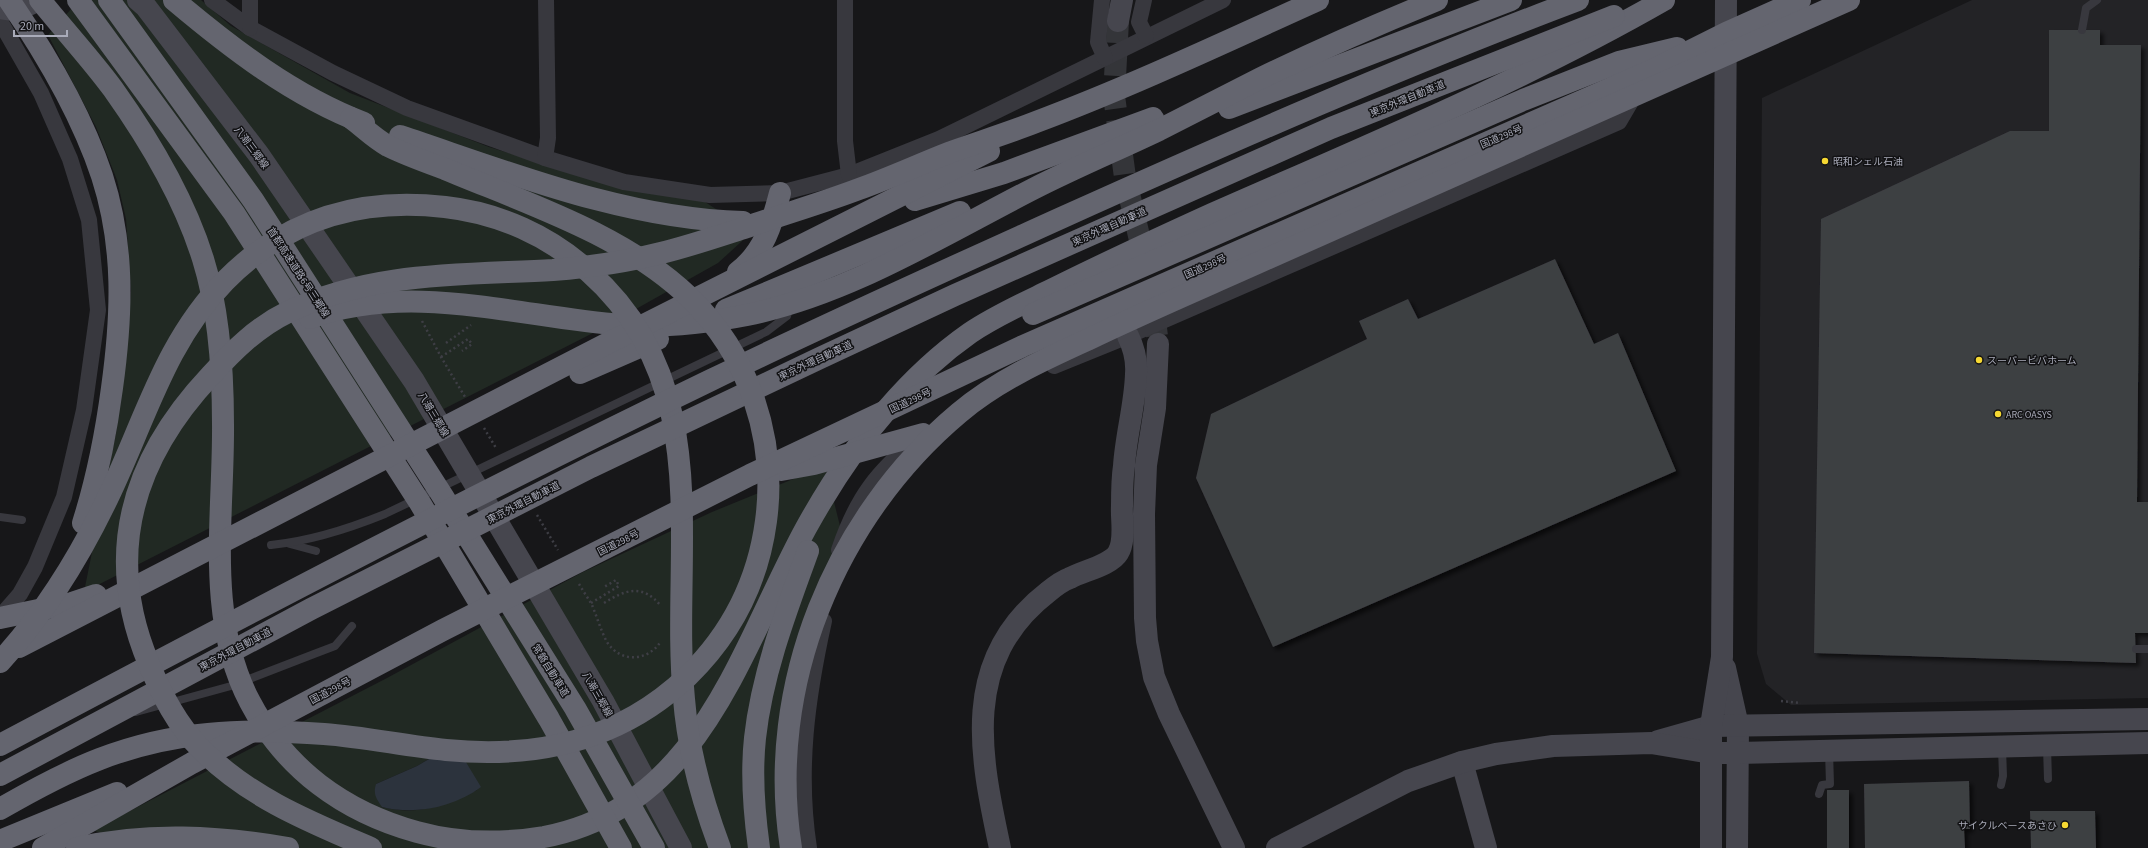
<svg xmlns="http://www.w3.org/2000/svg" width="2148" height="848" viewBox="0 0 2148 848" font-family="'Source Sans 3','Noto Sans JP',sans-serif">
<defs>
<filter id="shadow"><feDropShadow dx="3.5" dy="3.5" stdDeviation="2" flood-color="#0009"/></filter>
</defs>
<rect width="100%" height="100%" fill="#171719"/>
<path fill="#232326" d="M1972,0H2148V698L1791,705L1766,684L1757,654L1762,98Z"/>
<g fill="#212923" fill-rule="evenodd">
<path d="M79,0H201L231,26L350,93L489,147L610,184L705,202L752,232L718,263L595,332L84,592L116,433L131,291L126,219L117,180L96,127L48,35Z"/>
<path d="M825,466L841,530L805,690L800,848H135L93,830L387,678L583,572L712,512ZM441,752L477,790C444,806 418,816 382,807L376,784L417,766Z"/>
</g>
<path fill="#2c333d" d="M441,752L461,754L481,787C453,808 414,815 382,807C376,798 373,794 376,784L417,766Z"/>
<g fill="#3e3f43" filter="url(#shadow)">
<path d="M2049,30H2100V45H2141L2137,502H2148V633H2135L2136,663L1814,653L1821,219L2010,131H2049Z"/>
<path d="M1555,259L1594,344L1618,333L1676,471L1273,647L1196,478L1211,414L1367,339L1359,321L1408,299L1418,319Z"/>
<path d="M1969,781L1970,829H1964L1965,848H1865L1864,784Z"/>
<rect x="1827" y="790" width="22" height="58"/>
<path d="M2030,811H2095L2096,848H2031Z"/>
</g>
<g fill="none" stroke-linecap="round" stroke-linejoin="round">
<path stroke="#343539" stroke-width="22" stroke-dasharray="22 11" stroke-linecap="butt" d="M1118,21L1114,96L1125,177L1150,282L1158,344"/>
<g stroke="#3e3e45" stroke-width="2.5" stroke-dasharray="2 3" stroke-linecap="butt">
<path d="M422,321L441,357L465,397"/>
<path d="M446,343L471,325"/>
<path d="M441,357L468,339L472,344L462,351"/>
<path d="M484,428L496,448"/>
<path d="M537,515L558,550"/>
<path d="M579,584C583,591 588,598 592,605C597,617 601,631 607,642C621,664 649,661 661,641"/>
<path d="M591,603L619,586L616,580L604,587"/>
<path d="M604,603C625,590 642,583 661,606"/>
<path d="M1781,701L1801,703"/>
</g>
<g stroke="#38383e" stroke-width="8">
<path d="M2082,30L2086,8L2097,0"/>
<path d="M0,517L22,520"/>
<path d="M290,544L316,551"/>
<path d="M271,545C311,541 348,529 385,514L766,332L787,316L790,306"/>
<path d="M2136,649H2148"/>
<path d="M136,712L231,686L314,654L335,646L352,626"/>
<path d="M2047,747L2048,779"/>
<path d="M2001,785L2003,776L2002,748"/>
<path d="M1819,794L1822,785L1830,784L1829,751"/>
</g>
<g stroke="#38383e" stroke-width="16">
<path d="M212,0L250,28L333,73L407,108L545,158L624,182L710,195L780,193L849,175L939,139L1223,0"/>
<path d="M250,0V28"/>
<path d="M845,0V141L849,175"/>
<path d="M1102,0L1098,42L1105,58"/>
<path d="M1144,0L1139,22L1146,36"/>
<path d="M0,21L41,93L70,159L89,220L98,310L84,410L64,497L35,567L20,594L0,617"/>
<path d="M545,158L548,138L546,0"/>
<path d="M1054,366L1128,336L1619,122L1636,93"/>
<path d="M839,550C857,497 876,473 919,437"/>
<path d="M809,848C797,770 807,698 824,621"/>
</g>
<g stroke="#46464e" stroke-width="22">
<path d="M138,0L146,7L259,155L414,381L603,701L681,848"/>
<path d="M0,8C14,12 26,7 38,0"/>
<path d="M1118,21L1122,0"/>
<path d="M1158,344L1155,408L1146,465L1144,514L1145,618L1147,641L1154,677L1169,714L1234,848"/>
<path d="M1725,668L1738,726L1737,848"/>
<path d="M1658,741L1711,726L2148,719"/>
<path d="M1462,762L1486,848"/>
<path d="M1000,848C980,755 960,660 1048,592C1054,587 1062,581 1070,578C1083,571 1111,565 1118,553C1126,540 1121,520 1122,506C1122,493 1122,479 1124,466C1126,435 1135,405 1136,374C1137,360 1134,348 1128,336"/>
<path d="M1277,848L1408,781L1462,762L1496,754L1553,746L1651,743L1711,753H1738L2148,743"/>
<path d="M1711,848V726L1722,657L1726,0"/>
</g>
<g stroke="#64656f" stroke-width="22">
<path d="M9,0C46,54 81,113 102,176C125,247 122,315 112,388C106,433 97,479 83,523"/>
<path d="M40,0C64,30 90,58 113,89C150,141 184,198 203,259C219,310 223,370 223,424C224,515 205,617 250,702C285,769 344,812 417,832C457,843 502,844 544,837C701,807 740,649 806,528C847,454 900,382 970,333C995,316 1022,304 1049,291C1103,264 1157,239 1212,214C1364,147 1519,83 1664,0"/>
<path d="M78,0L234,213L420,503L549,719L621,848"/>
<path d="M109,0L253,200L442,495L575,708L654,848"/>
<path d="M174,0C231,48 293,96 364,123"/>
<path d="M1229,108L1511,0"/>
<path d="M400,136C511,173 625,219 743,222"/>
<path d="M915,200L1004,173L1153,118"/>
<path d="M738,272C764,252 772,224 780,193"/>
<path d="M726,310L960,212"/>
<path d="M1033,314L1523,100L1619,62L1677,48"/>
<path d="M310,318C410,281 519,317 621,325C663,328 706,323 747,315C849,294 941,236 1033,189C1074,168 1117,150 1159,130C1193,113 1227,95 1261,78C1319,50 1378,24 1437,0"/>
<path d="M580,373L658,339"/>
<path d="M781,470L814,464L923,434"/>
<path d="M0,618L72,603L96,595"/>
<path d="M19,647L614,340L989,151"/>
<path d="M0,662C46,612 82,553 111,491C146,417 166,341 225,281C286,219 361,197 445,207C499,213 550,236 589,272C719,387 670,550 684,699C688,750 702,800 720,848"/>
<path d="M0,745C235,620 471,496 711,380C826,324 944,271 1061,218C1232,141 1403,66 1578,0"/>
<path d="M0,775L311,609L591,467L820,358L955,295L1331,128L1614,16"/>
<path d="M0,809C69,769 127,741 208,734C246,730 286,731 324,734C365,737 405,746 446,750C537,759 620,741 688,676C731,634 758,581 766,521C777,439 749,355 689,297C625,235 526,203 445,169C426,162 406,155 388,146C375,139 363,127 351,118"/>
<path d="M0,841L117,793"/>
<path d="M43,848L192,763L443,630L750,475L1023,346L1648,72L1726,33L1800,0"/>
<path d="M77,848C148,832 218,836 288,848"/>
<path d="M371,848C310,822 248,797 201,749C177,725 162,695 149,664C103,555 132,459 211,375C234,350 257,327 288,312C371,271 463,275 553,270C589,267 626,262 661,253C690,246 719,236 747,227C784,214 822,203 859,189C890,178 920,164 951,152C979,142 1008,133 1036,122C1132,86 1225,42 1318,0"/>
<path d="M759,848C754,812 751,775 755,738C762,674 786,611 808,551"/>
<path d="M791,848C765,686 835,517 959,413C997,381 1043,360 1087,340C1145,312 1204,287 1262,261C1458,174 1653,87 1849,0"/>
</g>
</g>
<g fill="#f6d832" stroke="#121214" stroke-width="1.5">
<circle cx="1825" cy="161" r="4"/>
<circle cx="1979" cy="360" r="4"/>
<circle cx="1998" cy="414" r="4"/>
<circle cx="2065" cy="825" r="4"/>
</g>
<g text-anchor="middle" stroke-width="3" stroke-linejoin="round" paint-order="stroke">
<g font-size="10" fill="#a9abb9" stroke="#121214">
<text transform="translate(1407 98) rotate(-22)" y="4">東京外環自動車道</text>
<text transform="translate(1501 136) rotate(-23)" y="4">国道298号</text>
<text transform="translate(252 147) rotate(53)" y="4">八潮三郷線</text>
<text transform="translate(1109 226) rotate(-24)" y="4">東京外環自動車道</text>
<text transform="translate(1205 266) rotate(-24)" y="4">国道298号</text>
<text transform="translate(299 272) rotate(57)" y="4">首都高速道路6号三郷線</text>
<text transform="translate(815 360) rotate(-25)" y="4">東京外環自動車道</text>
<text transform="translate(910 400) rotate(-25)" y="4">国道298号</text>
<text transform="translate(434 414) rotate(59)" y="4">八潮三郷線</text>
<text transform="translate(523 502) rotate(-27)" y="4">東京外環自動車道</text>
<text transform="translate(618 542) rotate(-27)" y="4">国道298号</text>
<text transform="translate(235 649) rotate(-28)" y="4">東京外環自動車道</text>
<text transform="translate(551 670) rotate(58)" y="4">常磐自動車道</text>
<text transform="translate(330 690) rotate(-28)" y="4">国道298号</text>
<text transform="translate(598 694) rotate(60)" y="4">八潮三郷線</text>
</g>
<g font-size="10" fill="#a9abb9" stroke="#121214" text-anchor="start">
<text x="1833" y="165">昭和シェル石油</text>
<text x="1987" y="364">スーパービバホーム</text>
<text x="2006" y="418">ARC OASYS</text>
<text x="2057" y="829" text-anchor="end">サイクルベースあさひ</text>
</g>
</g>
<path d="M14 30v6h53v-6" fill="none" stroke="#a9abb9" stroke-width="2"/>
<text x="20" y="30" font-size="12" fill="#a9abb9" stroke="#121214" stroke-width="3" paint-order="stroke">20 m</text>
</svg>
